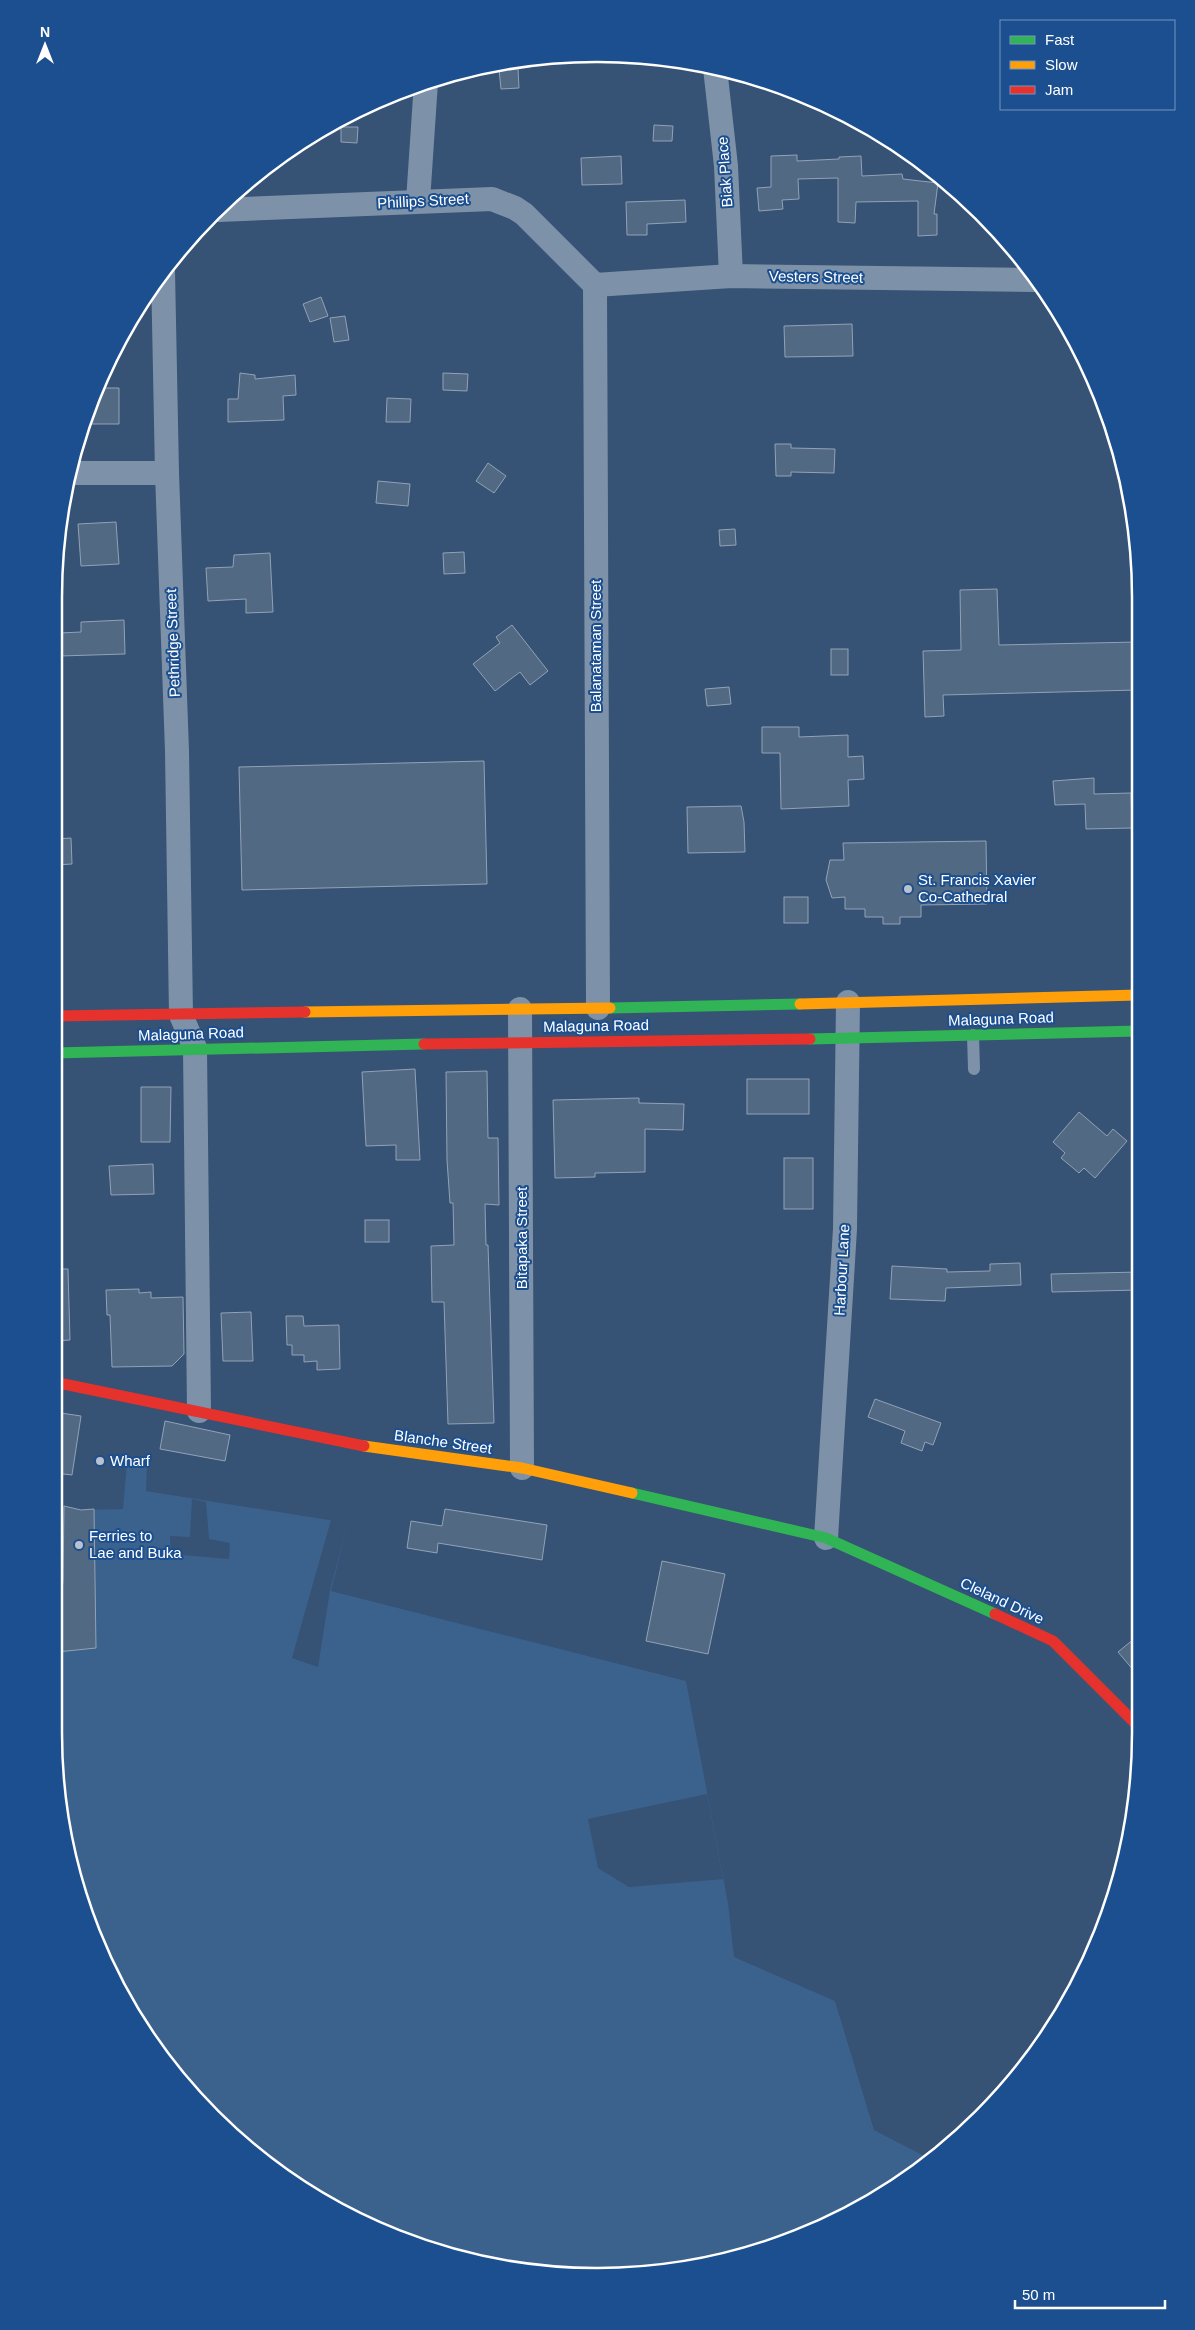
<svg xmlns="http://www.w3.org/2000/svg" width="1195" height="2330" viewBox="0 0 1195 2330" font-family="Helvetica,sans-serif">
<rect width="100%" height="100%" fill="#365274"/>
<path fill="#3b618d" d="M127,1462L147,1465L146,1491L348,1523L331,1591L686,1681L728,1903L734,1957L835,2001L874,2130L930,2159L900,2184L838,2220L739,2258L668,2272L562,2275L491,2266L390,2235L325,2203L239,2141L166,2064L126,2004L83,1908L64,1838L54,1733V1504L81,1510L123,1509Z"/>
<g fill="#365274">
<path d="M192,1499L206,1502L209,1539L230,1543L229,1559L171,1554L170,1536L190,1537Z"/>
<path d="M54,1503L64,1506L63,1580L54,1581Z"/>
<path d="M331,1520L348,1523L330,1590L318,1667L292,1658Z"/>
<path d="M707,1794L723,1879L629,1887L598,1868L588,1819Z"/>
</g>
<g fill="#526984" stroke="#92a2b6">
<path d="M518,68L519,88L501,89L499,69Z"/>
<path d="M654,125L673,126L672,141H653Z"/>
<path d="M341,127H358L357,143L341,142Z"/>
<path d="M797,155V161L839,159V157L861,156L862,176L902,174L903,179L938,183L934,214H937V235L918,236V201L856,202L855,223L838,222V178L798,179L799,199L782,200L783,209L759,211L757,188L771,187V156Z"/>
<path d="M621,156L622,184L582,185L581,158Z"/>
<path d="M685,200L686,222L647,224V235H627L626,202Z"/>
<path d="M321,297L328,316L310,322L303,304Z"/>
<path d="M345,316L349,340L334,342L330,318Z"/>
<path d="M852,324L853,356L785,357L784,326Z"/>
<path d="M240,373L255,375V379L295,375L296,395L283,396L284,420L228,422V399H238Z"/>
<path d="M443,373L468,374L467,391L443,390Z"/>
<path d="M98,388H119V424H85Z"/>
<path d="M387,398L411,399L410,422H386Z"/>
<path d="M775,444H791V448L835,449L834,473L791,472V476H776Z"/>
<path d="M488,463L506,476L494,493L476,481Z"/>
<path d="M378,481L410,484L408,506L376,503Z"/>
<path d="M116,522L119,564L81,566L78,524Z"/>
<path d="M735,529L736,545L720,546L719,530Z"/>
<path d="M464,552L465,573L444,574L443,553Z"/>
<path d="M270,553L273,612L246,613V599L208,601L206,568L233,567L234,555Z"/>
<path d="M997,589L999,645L1137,642V690L943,695L944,716L925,717L923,651L961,650L960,590Z"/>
<path d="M124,620L125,654L60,656L59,633L81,632V622Z"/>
<path d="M512,625L548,671L530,685L520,672L495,691L473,664L500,643L496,637Z"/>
<rect x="831" y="649" width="17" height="26"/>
<path d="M729,687L731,704L707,706L705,689Z"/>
<path d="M762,727H799V737L848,735V757L863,756L864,779L848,780L849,806L781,809L780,753H762Z"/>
<path d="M484,761L487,884L242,890L239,767Z"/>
<path d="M1094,778V794L1131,793L1132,828L1086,829L1085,804L1055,805L1053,781Z"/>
<path d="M741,806L744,822L745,852L688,853L687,807Z"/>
<path d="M71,838L72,864L55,865V839Z"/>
<path d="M986,841L987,904L921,905V917H900V924H883V917H865V909H845V897L832,898L826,880L830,860H844L843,843Z"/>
<rect x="784" y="897" width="24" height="26"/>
<path d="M415,1069L420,1160H396V1145L366,1146L362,1072Z"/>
<path d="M487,1071L488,1138H498L499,1205L485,1204L486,1245H488L494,1423L448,1424L444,1302H432L431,1246L454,1245L453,1203H450L447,1160L446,1072Z"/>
<rect x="747" y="1079" width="62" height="35"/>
<path d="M141,1087H171L170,1142H141Z"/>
<path d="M639,1098V1103L684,1104L683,1130L645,1129V1172L595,1173V1177L555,1178L553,1100Z"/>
<path d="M1079,1112L1107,1136L1113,1129L1127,1141L1095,1178L1084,1168L1079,1173L1061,1158L1065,1153L1053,1142Z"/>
<rect x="784" y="1158" width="29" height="51"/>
<path d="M153,1164L154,1194L111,1195L109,1166Z"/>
<rect x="365" y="1220" width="24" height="22"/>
<path d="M1020,1263L1021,1285L946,1288L945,1301L890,1299L892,1266L947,1269V1272L990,1271V1264Z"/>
<path d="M54,1269H68L70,1340L54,1341Z"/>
<path d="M1139,1272V1290L1052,1292L1051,1274Z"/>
<path d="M139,1289V1293L151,1292V1298L183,1297L184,1354L172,1366L112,1367L110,1315H107L106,1290Z"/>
<path d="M251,1312L253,1361H223L221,1313Z"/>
<path d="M286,1316H303L304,1326L339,1325L340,1369L317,1370V1361L304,1362V1355H292V1345H287Z"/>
<path d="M875,1399L941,1423L933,1445L925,1442L922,1451L901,1443L905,1431L868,1417Z"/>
<path d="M54,1412L81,1416L72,1475L54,1473Z"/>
<path d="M165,1421L230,1435L225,1461L160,1449Z"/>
<path d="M64,1506L81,1510L94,1509L96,1648L57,1652L63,1580Z"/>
<path d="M445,1509L547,1525L542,1560L438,1543L437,1553L407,1548L411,1521L442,1526Z"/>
<path d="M662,1561L725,1574L708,1654L646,1641Z"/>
<path d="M1140,1634V1678L1118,1652Z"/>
</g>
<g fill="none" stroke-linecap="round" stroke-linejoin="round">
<path stroke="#7d92a8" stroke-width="12" d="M973,1035L974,1069"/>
<g stroke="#7d92a8" stroke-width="24">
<path d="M715,68L726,166L731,276"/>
<path d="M418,201L426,82"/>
<path d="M219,210L492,199L515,208L524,214L595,285"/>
<path d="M163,271L167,473L177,751L181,1015L195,1048L199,1411"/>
<path d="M595,285L598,1008"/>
<path d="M595,285L731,276L1036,280"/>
<path d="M70,473H167"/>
<path d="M520,1009L522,1468"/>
<path d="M826,1538L845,1229L848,1002"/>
</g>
<g stroke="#30b455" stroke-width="11">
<path d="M610,1008L800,1004"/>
<path d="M810,1039L1138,1031"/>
<path d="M54,1053L424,1044"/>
<path d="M632,1493L826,1538L995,1614"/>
</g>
<g stroke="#ff9f0a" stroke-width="11">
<path d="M800,1004L1138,995"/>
<path d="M305,1012L610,1008"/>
<path d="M364,1446L522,1468L632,1493"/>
</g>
<g stroke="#e5322d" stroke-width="11">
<path d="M54,1016L305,1012"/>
<path d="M424,1044L810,1039"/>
<path d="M54,1382L364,1446"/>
<path d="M995,1614L1053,1641L1140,1728"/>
</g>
</g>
<g fill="#b9c2ce" stroke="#1b4f8f" stroke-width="2">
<circle cx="908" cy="889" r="5"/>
<circle cx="100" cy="1461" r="5"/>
<circle cx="79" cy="1545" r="5"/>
</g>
<g text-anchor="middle" stroke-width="4" stroke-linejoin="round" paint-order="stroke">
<g font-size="15" fill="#fff" stroke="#1b4f8f">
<text transform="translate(725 172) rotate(-94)" y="5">Biak Place</text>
<text transform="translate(423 201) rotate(-3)" y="5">Phillips Street</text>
<text transform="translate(816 277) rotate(1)" y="5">Vesters Street</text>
<text transform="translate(173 643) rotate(-92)" y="5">Pethridge Street</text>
<text transform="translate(596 646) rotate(-90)" y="5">Balanataman Street</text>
<text transform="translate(1001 1019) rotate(-2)" y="5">Malaguna Road</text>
<text transform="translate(596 1026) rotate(-1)" y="5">Malaguna Road</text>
<text transform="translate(191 1034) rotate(-2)" y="5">Malaguna Road</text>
<text transform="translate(522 1238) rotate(-90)" y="5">Bitapaka Street</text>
<text transform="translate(842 1270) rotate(-87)" y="5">Harbour Lane</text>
<text transform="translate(443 1442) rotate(8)" y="5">Blanche Street</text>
<text transform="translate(1002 1601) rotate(25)" y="5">Cleland Drive</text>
</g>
<g font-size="15" fill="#fff" stroke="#1b4f8f" text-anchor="start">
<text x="918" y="885">St. Francis Xavier<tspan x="918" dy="17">Co-Cathedral</tspan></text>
<text x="110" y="1466">Wharf</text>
<text x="89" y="1541">Ferries to<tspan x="89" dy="17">Lae and Buka</tspan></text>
</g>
</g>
<path d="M0 0H1195V2330H0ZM597 62H597A535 535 0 0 1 1132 597V1733A535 535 0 0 1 597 2268H597A535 535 0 0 1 62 1733V597A535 535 0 0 1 597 62Z" fill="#1b4f8f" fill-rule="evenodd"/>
<path fill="none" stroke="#fff" stroke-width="2.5" d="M597 62H597A535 535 0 0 1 1132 597V1733A535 535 0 0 1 597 2268H597A535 535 0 0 1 62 1733V597A535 535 0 0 1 597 62Z"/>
<rect x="1000" y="20" width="175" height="90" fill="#1b4f8f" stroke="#7695bc"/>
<rect x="1010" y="36" width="25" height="8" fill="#30b455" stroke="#7695bc"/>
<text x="1045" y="45" font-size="15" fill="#ffffff">Fast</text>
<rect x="1010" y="61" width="25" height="8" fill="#ff9f0a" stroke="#7695bc"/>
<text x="1045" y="70" font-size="15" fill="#ffffff">Slow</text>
<rect x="1010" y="86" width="25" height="8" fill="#e5322d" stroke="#7695bc"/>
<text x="1045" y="95" font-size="15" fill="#ffffff">Jam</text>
<g transform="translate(45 45)" stroke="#1b4f8f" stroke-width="4" paint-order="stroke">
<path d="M0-4L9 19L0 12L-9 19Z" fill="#ffffff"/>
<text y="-8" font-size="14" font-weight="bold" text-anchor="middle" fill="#ffffff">N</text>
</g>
<path d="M1015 2300v8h150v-8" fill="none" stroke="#ffffff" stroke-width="2.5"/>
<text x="1022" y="2300" font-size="15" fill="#ffffff" stroke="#1b4f8f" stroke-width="4" paint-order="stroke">50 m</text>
</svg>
